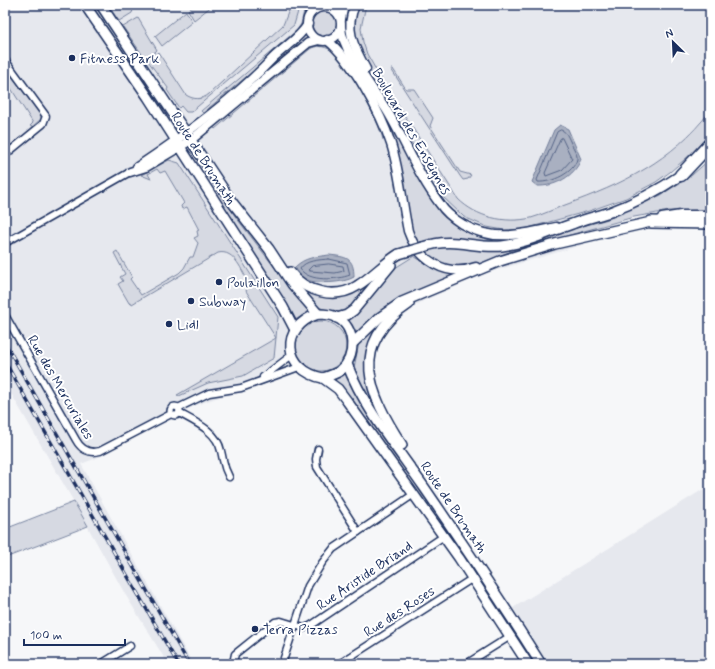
<svg xmlns="http://www.w3.org/2000/svg" width="715" height="669" viewBox="0 0 715 669" font-family="Mynerve,sans-serif">
<rect width="100%" height="100%" fill="#f6f7f9"/>
<filter id="ink" filterUnits="userSpaceOnUse"><feTurbulence type="fractalNoise" baseFrequency=".025" numOctaves="2"/><feDisplacementMap in="SourceGraphic" scale="8" xChannelSelector="R" yChannelSelector="G"/><feConvolveMatrix kernelMatrix="1 2 1 2 8 2 1 2 1" color-interpolation-filters="sRGB"/></filter>
<g filter="url(#ink)">
<g fill="#e6e8ee">
<path d="M5,5H710V111L685,139L649,168L612,187L563,206L585,244L484,274L425,300L405,312L392,324L380,342L377,354L346,347L343,335L334,324L325,321L309,322L298,359L285,377L246,391L216,398L194,406L99,457L81,464L193,664H168L125,594L74,502L5,383Z"/>
<path d="M710,485V664H546L513,608Z"/>
</g>
<g fill="#d6d9e2" stroke="#7884a0">
<path d="M90,5H94L168,114L166,115L135,67Z"/>
<path d="M108,5H128L133,10L132,13L119,21Z"/>
<path d="M194,5H213L194,20L188,10Z"/>
<path d="M291,5H296L299,8L294,25L191,112H186L181,106L179,108L167,90L168,88L148,61L158,52L186,95C194,100 202,100 209,94L283,25Z"/>
<path d="M357,5H366L361,28L363,42L367,54L380,77L458,199C476,217 505,224 531,218C542,215 554,209 565,205C623,184 672,161 710,111V133L691,154L670,172L656,182L626,198L589,211L524,229L504,230L487,227L464,217L442,196L360,53L352,32Z"/>
<path d="M186,11L192,22L162,46L155,36Z"/>
<path d="M304,11C307,21 302,27 296,35L203,113L201,111L297,30L301,24Z"/>
<circle cx="325" cy="24" r="13"/>
<path d="M138,18L157,50L146,60L123,27Z"/>
<path d="M306,34L309,39L208,121L269,69L275,60Z"/>
<path d="M339,40L347,56L382,109L435,206L455,225L476,236L494,241V242L443,238L414,243L409,228L411,220L405,203L395,149L335,43Z"/>
<path d="M316,43L326,44L335,50L367,98L387,139L383,140C380,122 345,59 331,50C324,46 316,45 310,49L215,129L213,127L309,46Z"/>
<path d="M5,67L41,115V119L32,127L30,126L33,123L5,79Z"/>
<path d="M391,69H393L406,89H414L433,118L430,126L460,172L471,175L468,179L463,180L460,176Z"/>
<path d="M190,149L235,216L309,312L295,320L187,151Z"/>
<path d="M710,159V210L669,211L634,217L509,252L474,266H446L422,252L441,246L505,248L608,219L661,195L692,175Z"/>
<path d="M169,160L179,163L278,317L274,358L243,376L208,383L179,396L177,395L276,338L246,291L249,283C242,272 235,249 218,253L132,304L129,303L118,284L123,281L120,277L125,274L114,253L117,251L132,277L130,279L141,295L179,273L184,268L190,257H193L198,243L194,238L198,236L197,231L199,230L187,207L182,209L181,206L184,203L165,171L160,173L157,169L148,174L151,179L141,175Z"/>
<path d="M414,256L430,267L452,275V278L355,335L347,321L395,268Z"/>
<path d="M377,276L351,309L339,315L316,306L299,285L327,295Z"/>
<path d="M388,316L367,375L370,392L385,424L363,388L354,368L359,343Z"/>
<circle cx="321" cy="346" r="25"/>
<path d="M346,373L484,582L536,664H531L334,381V380Z"/>
<path d="M74,502L88,526L5,558V529Z"/>
</g>
<g fill="#a9b0c1" stroke="#707c99">
<path d="M560,125L568,129L581,159C575,176 555,187 537,186L532,182L554,130Z"/>
<path d="M329,255C346,257 354,257 354,277C345,283 315,285 305,279C300,276 298,272 295,267C305,257 316,257 329,255Z"/>
</g>
<g fill="none" stroke-linecap="round" stroke-linejoin="round">
<g stroke="#546386" stroke-width="1">
<path d="M561,130C566,131 568,137 570,141C572,146 578,154 577,159C574,173 551,183 538,182L537,180L557,132Z"/>
<path d="M562,138L572,159L562,170L546,176L545,173L560,139Z"/>
<path d="M329,259L347,263L350,275C337,280 309,282 300,269C305,260 319,260 329,259Z"/>
<path d="M329,264L343,266L344,271L335,273L310,271L308,270L312,266Z"/>
</g>
<defs>
<g id="minor">
<path d="M5,60L46,116L43,124L5,155"/>
<path d="M5,243L130,172"/>
<path d="M5,315L76,440C81,449 89,454 100,451L171,414"/>
<path d="M263,377L288,358L292,353"/>
<circle cx="175" cy="411" r="4.5"/>
<path d="M178,408L209,393L241,388L299,367"/>
<path d="M179,413C195,422 217,431 221,451C224,463 223,466 229,477"/>
<path d="M318,449L316,459L317,467L358,532"/>
<path d="M233,663L235,654L275,622L281,621L304,628L310,626L444,536"/>
<path d="M101,664L130,646"/>
<path d="M282,664L308,586L322,563L333,549L414,494"/>
<path d="M339,664L473,578"/>
<path d="M466,664L509,637"/>
</g>
<g id="tertiary">
<path d="M355,5C344,29 354,47 366,69"/>
<circle cx="324" cy="24" r="17"/>
<path d="M341,19L344,5"/>
<path d="M341,27C342,52 376,91 389,114C406,143 419,177 440,204C445,212 454,219 462,224C494,243 524,234 556,227"/>
<path d="M327,40C352,60 381,113 391,144C400,172 402,202 408,231C418,260 446,278 476,267"/>
<path d="M137,167C184,136 234,99 273,58C285,46 299,39 308,24"/>
<path d="M130,172L146,167L191,140L308,43L319,40"/>
</g>
<g id="secondary">
<path d="M85,5L148,97L283,307L295,330"/>
<path d="M101,5L232,202L269,249L292,284L318,314"/>
<path d="M423,247C454,236 474,249 502,246C527,243 549,232 572,224C584,219 598,216 610,212C635,203 659,190 681,175"/>
<path d="M290,272C305,292 335,300 357,286C372,277 384,263 399,254"/>
<path d="M318,314C324,314 330,314 336,317C356,327 357,357 340,371C335,374 329,376 323,378C283,370 279,327 318,314Z"/>
<path d="M337,318L347,315L354,310L391,265"/>
<path d="M353,343L379,318L402,302L500,261L555,244L651,222"/>
<path d="M347,364C364,408 397,448 424,487C464,545 503,604 541,664"/>
<path d="M323,378L338,389L347,401L459,558L528,664"/>
<path d="M402,445C369,394 347,345 409,304"/>
</g>
<path id="primary" d="M662,219L681,216H710"/>
<path id="trunk" d="M651,222L710,223"/>
<path id="motorway" d="M681,175L710,144"/>
</defs>
<use href="#minor" stroke="#1b2f5e" stroke-width="9"/>
<use href="#tertiary" stroke="#1b2f5e" stroke-width="11"/>
<use href="#secondary" stroke="#1b2f5e" stroke-width="12"/>
<use href="#primary" stroke="#1b2f5e" stroke-width="13"/>
<use href="#trunk" stroke="#1b2f5e" stroke-width="14"/>
<use href="#motorway" stroke="#1b2f5e" stroke-width="15"/>
<use href="#minor" stroke="#fff" stroke-width="6"/>
<use href="#tertiary" stroke="#fff" stroke-width="8"/>
<use href="#secondary" stroke="#fff" stroke-width="9"/>
<use href="#primary" stroke="#fff" stroke-width="10"/>
<use href="#trunk" stroke="#fff" stroke-width="11"/>
<use href="#motorway" stroke="#fff" stroke-width="12"/>
<defs>
<g id="rail">
<path d="M5,343L189,664"/>
<path d="M5,362L178,664"/>
</g>
</defs>
<use href="#rail" stroke="#1b2f5e" stroke-width="3.5"/>
<use href="#rail" stroke="#fff" stroke-width="2" stroke-dasharray="6" stroke-linecap="butt"/>
<defs>
<path id="secondary-bridge" d="M399,254L423,247"/>
</defs>
<use href="#secondary-bridge" stroke="#1b2f5e" stroke-width="12" stroke-linecap="butt"/>
<use href="#secondary-bridge" stroke="#fff" stroke-width="9"/>
</g>
</g>
<g fill="#1b2f5e" stroke="#fff" stroke-width="1.5">
<circle cx="72" cy="58" r="4"/>
<circle cx="219" cy="282" r="4"/>
<circle cx="191" cy="301" r="4"/>
<circle cx="169" cy="324" r="4"/>
<circle cx="255" cy="629" r="4"/>
</g>
<g text-anchor="middle" stroke-width="4" stroke-linejoin="round" paint-order="stroke">
<g font-size="14" fill="#1b2f5e" stroke="#fff" text-anchor="start">
<text x="80" y="63">Fitness Park</text>
<text x="227" y="287">Poulaillon</text>
<text x="199" y="306">Subway</text>
<text x="177" y="329">Lidl</text>
<text x="263" y="634">Terra Pizzas</text>
</g>
<g font-size="14" fill="#1b2f5e" stroke="#fff">
<text transform="translate(412 131) rotate(60)" y="5">Boulevard des Enseignes</text>
<text transform="translate(204 158) rotate(57)" y="5">Route de Brumath</text>
<text transform="translate(61 387) rotate(60)" y="5">Rue des Mercuriales</text>
<text transform="translate(454 507) rotate(56)" y="5">Route de Brumath</text>
<text transform="translate(364 575) rotate(-34)" y="5">Rue Aristide Briand</text>
<text transform="translate(399 611) rotate(-33)" y="5">Rue des Roses</text>
</g>
</g>
<rect width="715" height="669" fill="none" stroke="#fff" stroke-width="20"/>
<rect x="10" y="10" width="695" height="649" fill="none" stroke="#1b2f5e" stroke-width="1.5" filter="url(#ink)"/>
<g transform="translate(673 42) rotate(336)" stroke="#ffffff" stroke-width="3" paint-order="stroke">
<path d="M0-3L7 15L0 10L-7 15Z" fill="#1b2f5e"/>
<text y="-6" font-size="11" font-weight="bold" text-anchor="middle" fill="#1b2f5e">N</text>
</g>
<path d="M24 639v6h101v-6" fill="none" stroke="#1b2f5e" stroke-width="2"/>
<text x="30" y="639" font-size="12" fill="#1b2f5e" stroke="#ffffff" stroke-width="3" paint-order="stroke">100 m</text>
</svg>
